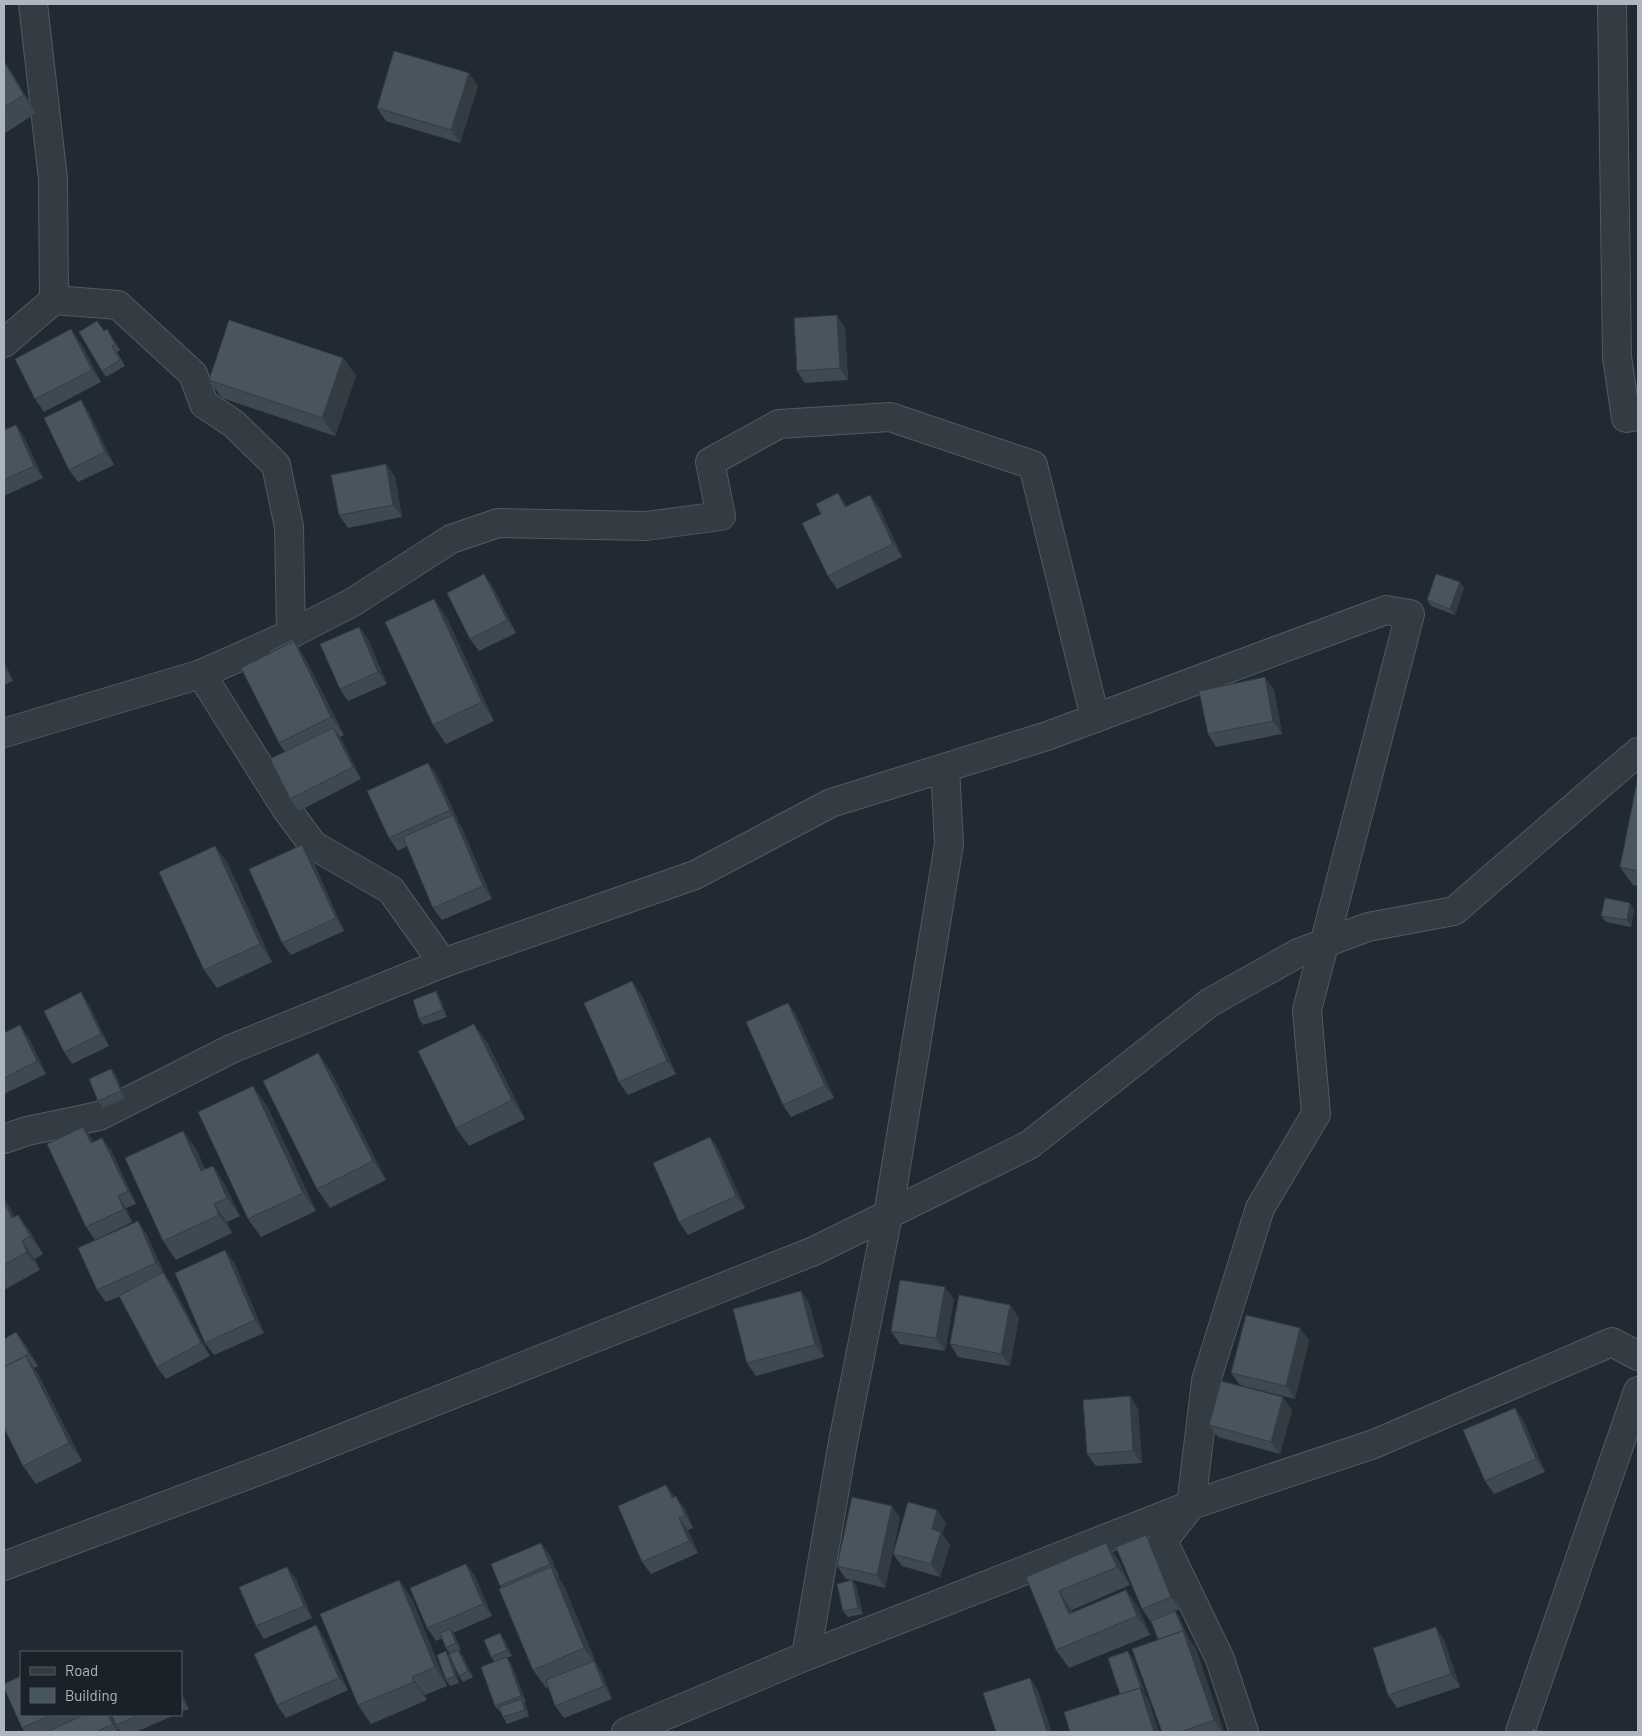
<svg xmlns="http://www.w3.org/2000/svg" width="1642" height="1736" viewBox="0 0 1642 1736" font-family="Barlow,sans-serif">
<rect width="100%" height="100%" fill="#212a32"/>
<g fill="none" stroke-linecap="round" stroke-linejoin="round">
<defs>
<g id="minor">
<path d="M33,4L53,179L54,300"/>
<path d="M1612,4L1617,357L1626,418L1638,416"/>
<path d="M4,343L54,300L118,305L193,374L204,404L234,424L276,465L289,527L291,634"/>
<path d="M201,674L291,634L353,602L451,539L498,523L646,526L721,516L710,462L779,424L890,417L1033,465L1095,718"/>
<path d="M4,733L201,674L285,807L313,845L391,890L443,963L231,1049L99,1116L27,1131L4,1139"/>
<path d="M443,963L695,875L831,803L1047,736L1386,610L1410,614L1307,1010L1316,1114L1260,1208L1206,1381L1191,1505L1163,1541L1220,1659L1244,1732"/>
<path d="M4,1566L282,1462L814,1251L1029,1145L1209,1003L1298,953L1368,927L1454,911L1638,752"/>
<path d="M806,1656L1191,1505L1374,1444L1612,1342L1638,1356"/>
<path d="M626,1732L806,1656L843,1442L888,1215L949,844L945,768"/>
<path d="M1520,1732L1638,1391"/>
</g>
</defs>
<use href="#minor" stroke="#515a61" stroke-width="30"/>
<use href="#minor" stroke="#343c43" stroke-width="28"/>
</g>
<g fill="#3f4951">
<path d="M4,60L36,113L4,134Z"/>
<path d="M478,86L460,143L386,121L377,108Z"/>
<path d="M845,328L848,380L805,383L797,371Z"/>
<path d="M107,329L120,350L117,352L125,366L106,377L102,371L104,331Z"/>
<path d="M80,342L101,382L44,412L35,399Z"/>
<path d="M343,358L356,376L335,436L222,398L209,380Z"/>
<path d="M81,400L89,413L114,465L78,482L69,470Z"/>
<path d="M16,425L24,437L43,478L4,496V430Z"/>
<path d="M386,464L395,477L402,517L348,528L339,515Z"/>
<path d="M847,506L879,507L902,557L837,589L828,576Z"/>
<path d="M1460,582L1464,588L1455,615L1431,606L1427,600Z"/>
<path d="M493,587L516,633L479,651L470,639Z"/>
<path d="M447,618L494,721L446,744L433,725Z"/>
<path d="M359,627L368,639L387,684L348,701L340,689Z"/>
<path d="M297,645L306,660L344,735L340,737L361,779L299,811L290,799L285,752L279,743Z"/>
<path d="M4,661L13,681L4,685Z"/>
<path d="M1274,690L1282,734L1216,747L1208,734Z"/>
<path d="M428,763L437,775L458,822L462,828L492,899L442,920L433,908L407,846L398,851L389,838Z"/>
<path d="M1638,777V886L1633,885L1620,867Z"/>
<path d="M215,846L228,864L272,962L217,988L204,970Z"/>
<path d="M311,857L344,931L291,955L282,943Z"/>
<path d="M1634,909L1631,927L1606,922L1601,916Z"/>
<path d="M436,991L440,998L447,1017L423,1025L419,1019Z"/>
<path d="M641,994L676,1074L628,1095L619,1082Z"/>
<path d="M788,1003L796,1015L834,1098L791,1117L783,1105Z"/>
<path d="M89,1005L109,1046L72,1064L64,1052Z"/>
<path d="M4,1033L29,1038L46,1074L4,1094Z"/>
<path d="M487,1042L525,1119L469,1146L456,1128Z"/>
<path d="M318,1053L331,1072L386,1180L330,1208L317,1189Z"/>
<path d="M111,1069L116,1075L125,1098L103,1108L98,1101Z"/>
<path d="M266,1104L316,1211L261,1237L248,1219Z"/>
<path d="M183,1131L196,1149L205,1169L213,1166L225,1185L240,1216L227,1222L232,1233L176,1260L163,1241Z"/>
<path d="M710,1137L718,1149L745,1208L688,1235L679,1222Z"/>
<path d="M102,1138L111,1150L136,1204L126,1208L132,1222L95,1240L86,1227L92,1139L93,1142Z"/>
<path d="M4,1198L14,1217L18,1215L31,1233L43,1254L35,1259L40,1270L4,1290Z"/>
<path d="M146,1233L165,1275L172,1285L210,1356L166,1379L157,1367L121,1296L106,1302L97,1290Z"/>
<path d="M234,1262L264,1333L214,1355L205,1343Z"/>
<path d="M954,1299L945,1351L900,1344L891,1331Z"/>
<path d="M809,1303L824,1357L756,1376L747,1363Z"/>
<path d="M1010,1305L1019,1318L1010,1366L958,1357L950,1344Z"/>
<path d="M1300,1328L1309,1341L1295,1399L1240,1385L1231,1373Z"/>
<path d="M16,1332L25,1344L38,1366L34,1368L38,1374L82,1461L36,1484L23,1466Z"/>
<path d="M1130,1396L1138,1409L1142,1463L1096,1466L1087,1454Z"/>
<path d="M1515,1408L1523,1420L1545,1472L1494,1494L1485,1481Z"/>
<path d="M1292,1410L1280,1454L1218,1437L1209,1425Z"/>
<path d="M675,1497L685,1509L693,1528L688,1530L698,1553L651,1574L642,1562Z"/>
<path d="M900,1518L885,1588L852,1580L856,1586L863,1614L848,1617L843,1611L852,1580L846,1579L837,1566Z"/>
<path d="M946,1523L942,1534L950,1545L940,1577L902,1566L893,1554Z"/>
<path d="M1146,1535L1154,1547L1180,1609L1175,1611L1179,1617L1188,1638L1196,1649L1224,1732H1162L1158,1639L1151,1622L1142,1609Z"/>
<path d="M1106,1543L1119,1561L1130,1585L1072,1610L1073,1612L1126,1590L1139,1609L1150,1635L1069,1668L1056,1650L1026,1577Z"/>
<path d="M550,1555L559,1577H558L564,1586L597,1665L602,1673L612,1699L564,1718L555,1706L548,1687L546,1688L533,1670L502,1588L500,1586Z"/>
<path d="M466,1564L475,1576L492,1616L453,1633L461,1650L459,1651L463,1656L473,1677L463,1682L459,1676L450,1654L446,1648L442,1638L436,1641L427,1628Z"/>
<path d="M296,1579L312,1618L264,1639L256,1626Z"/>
<path d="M399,1580L412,1599L447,1686L425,1695L427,1700L371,1724L358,1705Z"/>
<path d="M316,1625L324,1638L348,1690L286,1718L277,1705Z"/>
<path d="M504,1639L512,1656L507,1658L511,1663L526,1702L524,1703L526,1705L529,1716L507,1724L503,1717L501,1712H500L495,1706V1662L491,1657Z"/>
<path d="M1444,1640L1460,1687L1397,1708L1388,1695Z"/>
<path d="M451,1657L459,1683L450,1686L446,1680Z"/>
<path d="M181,1692L189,1709L181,1712Z"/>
<path d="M21,1715H111L113,1719L112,1715H175L136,1732H121L116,1726L119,1732H25L22,1728Z"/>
</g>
<g fill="#333c42">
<path d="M4,60L36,113L24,95L4,62Z"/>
<path d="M469,73L478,86L460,143L451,130Z"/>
<path d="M837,315L845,328L848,380L840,368Z"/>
<path d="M71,329L80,342L101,382L92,370Z"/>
<path d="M343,358L356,376L335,436L322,418Z"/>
<path d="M81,400L89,413L114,465L105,452Z"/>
<path d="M16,425L24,437L43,478L34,466Z"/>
<path d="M386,464L395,477L402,517L393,505Z"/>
<path d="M838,493L847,506L845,507Z"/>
<path d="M870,495L879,507L902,557L893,544Z"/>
<path d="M484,574L493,587L516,633L507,620Z"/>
<path d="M1460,582L1464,588L1455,615L1450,609Z"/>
<path d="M434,599L447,618L494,721L482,702Z"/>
<path d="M359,627L368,639L387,684L378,672Z"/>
<path d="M293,639L306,660L344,735L331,717Z"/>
<path d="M4,661L13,681L4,668Z"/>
<path d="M1265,677L1274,690L1282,734L1273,721Z"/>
<path d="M333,728L342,740L361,779L353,767Z"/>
<path d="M428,763L437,775L459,822L450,810Z"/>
<path d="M453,815L462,828L492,899L483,886Z"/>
<path d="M302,845L311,857L344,931L336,918Z"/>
<path d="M215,846L228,864L272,962L260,944Z"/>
<path d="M1630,903L1634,909L1631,927L1627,920Z"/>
<path d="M632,981L641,994L676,1074L667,1061Z"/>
<path d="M436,991L440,998L447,1017L443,1010Z"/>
<path d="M81,992L89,1005L109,1046L101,1034Z"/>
<path d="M788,1003L796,1015L834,1098L825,1086Z"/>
<path d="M474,1024L487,1042L525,1119L512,1100Z"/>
<path d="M20,1025L29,1038L46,1074L37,1061Z"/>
<path d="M318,1053L331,1072L386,1180L373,1161Z"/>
<path d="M111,1069L116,1075L125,1098L121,1091Z"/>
<path d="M253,1086L266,1104L316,1211L303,1193Z"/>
<path d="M83,1127L92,1139L100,1156L91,1143Z"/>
<path d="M183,1131L196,1149L214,1190L201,1171Z"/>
<path d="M710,1137L718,1149L745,1208L736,1196Z"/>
<path d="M102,1138L111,1150L136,1204L128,1191Z"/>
<path d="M213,1166L225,1185L240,1216L227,1198Z"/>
<path d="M118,1196L126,1208L132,1222L124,1209Z"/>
<path d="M4,1198L7,1202L25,1236L12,1218L4,1202Z"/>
<path d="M214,1204L227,1222L232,1233L219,1215Z"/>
<path d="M18,1215L31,1233L43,1254L30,1236Z"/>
<path d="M138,1221L146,1233L165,1275L172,1285L210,1356L201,1343L163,1273L156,1263Z"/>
<path d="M22,1241L35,1259L40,1270L27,1252Z"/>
<path d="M225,1250L234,1262L264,1333L255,1320Z"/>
<path d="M945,1287L954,1299L945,1351L936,1338Z"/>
<path d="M801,1291L809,1303L824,1357L815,1345Z"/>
<path d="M1010,1305L1019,1318L1010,1366L1001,1354Z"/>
<path d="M1300,1328L1309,1341L1295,1399L1286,1386Z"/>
<path d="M16,1332L25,1344L38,1366L29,1354Z"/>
<path d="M26,1356L38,1374L82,1461L69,1443Z"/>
<path d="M1130,1396L1138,1409L1142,1463L1133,1451Z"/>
<path d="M1283,1397L1292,1410L1280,1454L1271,1442Z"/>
<path d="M1515,1408L1523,1420L1545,1472L1536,1459Z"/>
<path d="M666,1485L675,1497L672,1498Z"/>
<path d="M676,1496L685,1509L693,1528L685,1515Z"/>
<path d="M892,1506L900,1518L885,1588L877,1575Z"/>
<path d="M937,1510L946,1523L942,1534L950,1545L940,1577L931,1564L932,1529Z"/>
<path d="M679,1518L688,1530L698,1553L689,1541Z"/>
<path d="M1146,1535L1154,1547L1180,1609L1171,1597Z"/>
<path d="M541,1543L550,1555L559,1577L550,1564Z"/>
<path d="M1106,1543L1119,1561L1130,1585L1117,1567Z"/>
<path d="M466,1564L475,1576L492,1616L483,1604Z"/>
<path d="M287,1567L296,1579L312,1618L304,1606Z"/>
<path d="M551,1567L564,1586L597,1665L602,1673L612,1699L604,1686L594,1662L584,1648Z"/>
<path d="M399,1580L412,1599L447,1686L435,1667Z"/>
<path d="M852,1580L856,1586L863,1614L858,1608Z"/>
<path d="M1126,1590L1139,1609L1150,1635L1137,1616Z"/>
<path d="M1059,1591L1072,1610L1082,1632L1069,1614Z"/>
<path d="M1175,1611L1179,1617L1188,1638L1184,1632Z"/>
<path d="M316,1625L324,1638L348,1690L339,1678Z"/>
<path d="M1436,1627L1444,1640L1460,1687L1451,1674Z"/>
<path d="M450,1629L455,1635L461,1650L456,1643Z"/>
<path d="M1183,1631L1196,1649L1224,1732H1222L1214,1720Z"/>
<path d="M500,1633L504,1639L512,1656L507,1650Z"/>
<path d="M458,1650L463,1656L473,1677L468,1671Z"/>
<path d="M446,1651L451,1657L459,1683L455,1676Z"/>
<path d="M1128,1651L1132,1657L1146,1694L1141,1688Z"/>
<path d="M507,1657L511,1663L526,1702L521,1696Z"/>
<path d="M412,1677L425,1695L427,1700L414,1682Z"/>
<path d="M1030,1678L1038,1690L1052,1732H1047Z"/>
<path d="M1140,1688L1149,1700L1159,1732H1154Z"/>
<path d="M181,1692L189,1709L181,1698Z"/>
<path d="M521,1699L526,1705L529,1716L525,1710Z"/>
<path d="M108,1715H111L113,1718L119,1732H118L113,1724Z"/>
</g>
<g fill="#49555e" stroke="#333c42">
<path d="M394,51L469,73L451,130L377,108Z"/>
<path d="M4,62L24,95L4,107Z"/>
<path d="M837,315L840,368L797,371L794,318Z"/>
<path d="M229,320L343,358L322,418L209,380Z"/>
<path d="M97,321L104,331L107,329L115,344L112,346L120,360L102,371L79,332Z"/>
<path d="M71,329L92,370L35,399L15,359Z"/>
<path d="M81,400L105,452L69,470L44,418Z"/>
<path d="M16,425L34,466L4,480V430Z"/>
<path d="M386,464L393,505L339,515L331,475Z"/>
<path d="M838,493L845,507L870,495L893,544L828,576L802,523L821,514L816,504Z"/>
<path d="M484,574L507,620L470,639L447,593Z"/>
<path d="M1436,574L1460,582L1450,609L1427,600Z"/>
<path d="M434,599L482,702L433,725L385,622Z"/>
<path d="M359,627L378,672L340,689L320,644Z"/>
<path d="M293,639L296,645L294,641L270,653L269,651Z"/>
<path d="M294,641L331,717L279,743L241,668Z"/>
<path d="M1265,677L1273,721L1208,734L1199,691Z"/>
<path d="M333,728L353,767L290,799L270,759Z"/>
<path d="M428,763L450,810L389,838L367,791Z"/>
<path d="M1638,777V871L1620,867Z"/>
<path d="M453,815L483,886L433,908L403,837Z"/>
<path d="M302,845L336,918L282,943L249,869Z"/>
<path d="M215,846L260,944L204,970L159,872Z"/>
<path d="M1605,898L1630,903L1627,920L1601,916Z"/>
<path d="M632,981L667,1061L619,1082L584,1003Z"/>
<path d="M436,991L443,1010L419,1019L413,1000Z"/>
<path d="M81,992L101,1034L64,1052L44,1011Z"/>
<path d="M788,1003L825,1086L783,1105L746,1022Z"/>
<path d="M474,1024L512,1100L456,1128L418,1051Z"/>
<path d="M20,1025L37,1061L4,1078V1033Z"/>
<path d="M318,1053L373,1161L317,1189L263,1081Z"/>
<path d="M111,1069L121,1091L98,1101L89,1079Z"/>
<path d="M253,1086L303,1193L248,1219L198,1112Z"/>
<path d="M83,1127L91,1143L102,1138L128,1191L118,1196L124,1209L86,1227L47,1144Z"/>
<path d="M183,1131L201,1171L213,1166L227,1198L214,1204L219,1215L163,1241L125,1158Z"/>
<path d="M710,1137L736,1196L679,1222L653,1163Z"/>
<path d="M4,1202L12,1218L18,1215L30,1236L22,1241L27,1252L4,1265Z"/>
<path d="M138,1221L156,1263L97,1290L78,1248Z"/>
<path d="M225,1250L255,1320L205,1343L175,1273Z"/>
<path d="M163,1272L201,1343L157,1367L119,1296Z"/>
<path d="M900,1280L945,1287L936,1338L891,1331Z"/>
<path d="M801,1291L815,1345L747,1363L733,1309Z"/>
<path d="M959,1295L1010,1305L1001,1354L950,1344Z"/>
<path d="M1246,1315L1300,1328L1286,1386L1231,1373Z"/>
<path d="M16,1332L29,1354L4,1367V1339Z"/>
<path d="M26,1356L69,1443L23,1466L4,1428V1367Z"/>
<path d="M1221,1381L1283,1397L1271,1442L1209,1425Z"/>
<path d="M1130,1396L1133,1451L1087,1454L1083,1400Z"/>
<path d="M1515,1408L1536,1459L1485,1481L1463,1430Z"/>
<path d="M666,1485L672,1498L676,1496L685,1515L679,1518L689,1541L642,1562L618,1506Z"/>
<path d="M852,1497L892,1506L877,1575L837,1566Z"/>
<path d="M908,1502L937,1510L932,1529L941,1532L931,1564L893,1554Z"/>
<path d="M1146,1535L1171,1597L1142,1609L1116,1547Z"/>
<path d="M541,1543L550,1564L500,1586L491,1564Z"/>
<path d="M1106,1543L1117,1567L1059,1591L1069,1614L1126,1590L1137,1616L1056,1650L1026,1577Z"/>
<path d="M466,1564L483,1604L427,1628L410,1588Z"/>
<path d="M287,1567L304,1606L256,1626L239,1587Z"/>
<path d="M551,1567L584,1648L533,1670L499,1589Z"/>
<path d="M399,1580L435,1667L412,1677L414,1682L358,1705L320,1614Z"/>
<path d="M852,1580L858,1608L843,1611L837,1584Z"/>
<path d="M1175,1611L1184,1632L1183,1631L1158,1639L1151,1621Z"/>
<path d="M316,1625L339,1678L277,1705L254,1654Z"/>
<path d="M1436,1627L1451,1674L1388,1695L1373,1648Z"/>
<path d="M450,1629L456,1643L446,1648L440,1633Z"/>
<path d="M1183,1631L1214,1720L1180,1732H1162L1132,1649Z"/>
<path d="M500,1633L507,1650L491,1657L484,1640Z"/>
<path d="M458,1650L468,1671L459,1676L449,1654Z"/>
<path d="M446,1651L455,1676L446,1680L437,1655Z"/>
<path d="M1128,1651L1141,1688L1140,1689V1688L1120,1694L1108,1658Z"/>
<path d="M507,1657L521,1696L495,1706L481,1667Z"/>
<path d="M594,1661L604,1686L555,1706L546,1680Z"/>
<path d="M21,1676V1715H51L22,1728L4,1688V1684Z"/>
<path d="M1030,1678L1047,1732H996L983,1693Z"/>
<path d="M1140,1688L1154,1732H1070L1064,1712Z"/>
<path d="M521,1699L525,1710L503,1717L499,1707Z"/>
<path d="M84,1715H108L113,1724L96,1732H50L49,1731Z"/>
<path d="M112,1715H139L116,1725Z"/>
<path d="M1532,1728L1543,1732H1531Z"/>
</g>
<rect width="1642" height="1736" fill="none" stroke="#aeb7c0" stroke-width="10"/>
<rect x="20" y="1651" width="162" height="65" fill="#1a2128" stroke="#555d65"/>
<rect x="30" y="1667" width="25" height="8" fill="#343c43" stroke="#555d65"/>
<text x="65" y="1676" font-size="15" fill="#aeb7c0">Road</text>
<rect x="30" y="1688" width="25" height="15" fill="#49555e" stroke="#555d65"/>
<text x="65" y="1701" font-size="15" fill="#aeb7c0">Building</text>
</svg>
